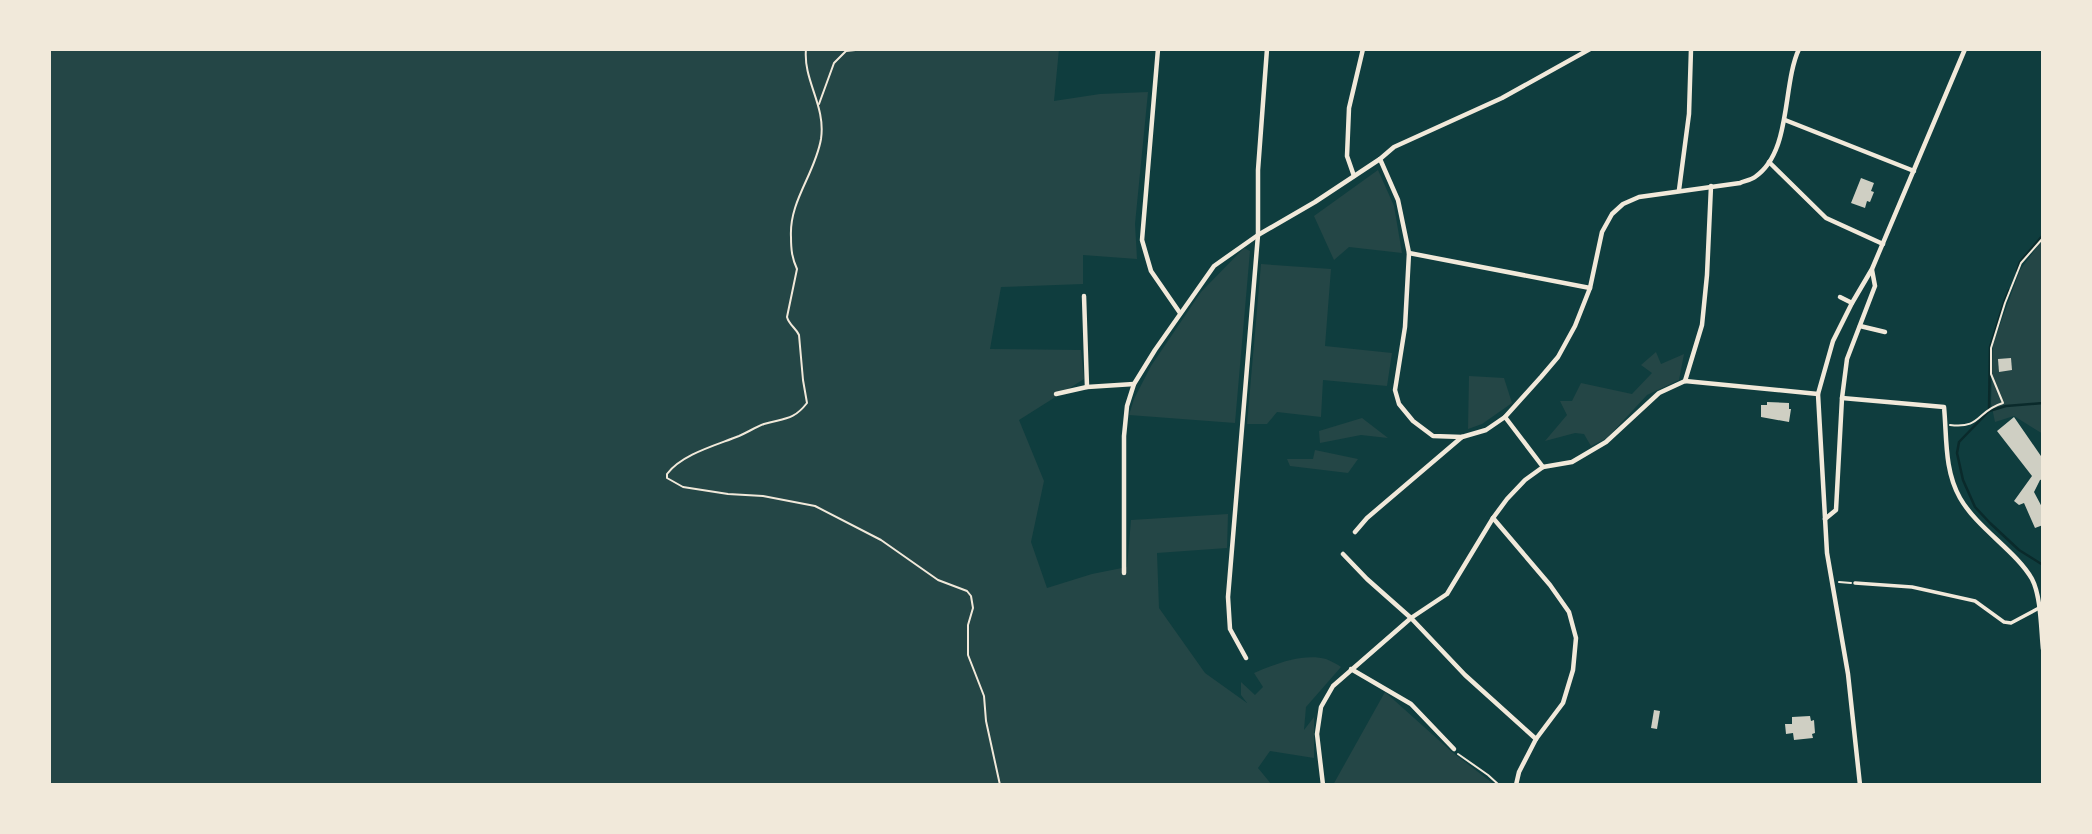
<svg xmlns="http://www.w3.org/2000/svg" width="2092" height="834" viewBox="0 0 2092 834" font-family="'Public Sans',sans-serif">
<rect width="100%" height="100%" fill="#0f3d3e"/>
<g fill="#244646">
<path d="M49,49H1059L1054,101L1100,94L1148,92L1135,224L1137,259L1083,255V284L1001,287L990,349L1081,350L1084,379L1019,420L1044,481L1031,542L1047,588L1092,574L1127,567L1131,520L1228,514L1227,548L1157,553L1159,608L1205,673L1247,703L1241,695V682L1255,695L1263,687L1254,673C1275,664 1303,653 1326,659C1331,661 1337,664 1341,667L1306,707L1304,730L1314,717V758L1270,751L1258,768L1272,785H49Z"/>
<path d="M1378,170L1394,206L1402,253L1349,247L1334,260L1314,216Z"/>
<path d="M2043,239V434L2014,416L1995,422L1991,403L1993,344L2020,270Z"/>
<path d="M1244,248L1250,251L1235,423L1129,415L1134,399L1151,366L1201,292Z"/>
<path d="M1261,264L1331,269L1325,346L1392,353L1387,386L1323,380L1321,417L1277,412L1267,424H1247Z"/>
<path d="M1656,352L1661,364L1684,354L1679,380L1647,395L1607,438L1591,446L1584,434L1575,433L1545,441L1567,415L1560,401H1572L1581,383L1632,394L1652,373L1641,365Z"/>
<path d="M1469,376L1504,378L1512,403L1482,424L1468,429Z"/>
<path d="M1362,418L1388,438L1361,435L1320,443L1319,431Z"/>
<path d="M1315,450L1358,459L1348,473L1290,466L1287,459H1313Z"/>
<path d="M1385,692L1452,752L1495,785H1333Z"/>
</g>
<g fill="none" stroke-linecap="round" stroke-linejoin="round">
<g stroke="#0a2a2b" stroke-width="2.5">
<path d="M2017,271L2020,262L2043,235"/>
<path d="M2009,290L2004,302L1990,347L1989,411L1959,442L1957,453L1963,480L1975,507L1990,523L2019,550L2043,565"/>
<path d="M1989,411L2006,406L2043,403"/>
</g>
</g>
<g fill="#cfcfc3">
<path d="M1861,178L1874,183L1871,191L1874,192L1870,202L1867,201L1865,208L1851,203Z"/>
<path d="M2011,358L2012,370L1999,372L1998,359Z"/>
<path d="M1767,402L1789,403V409H1791L1789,422L1761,417V405H1767Z"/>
<path d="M2014,417L2043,459V479L2040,480L2034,492L2043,509V525L2035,528L2024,503L2019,505L2014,501L2032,476L1997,431Z"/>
<path d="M1654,710L1660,711L1657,729L1651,728Z"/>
<path d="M1810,716L1811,721L1814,720L1815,733L1812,734L1813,738L1794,740L1793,733L1786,734L1785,724H1792V717Z"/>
</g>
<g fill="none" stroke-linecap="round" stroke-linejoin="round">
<g stroke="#f1e9da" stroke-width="2">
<path d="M806,49C803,81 826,105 821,139C815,174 789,201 791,237C791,250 792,258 797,269L787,317C789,325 796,328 799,335L803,380L807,403C793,421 784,418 764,424C756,427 748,432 739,436C717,445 682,454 667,474V478L683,487L728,494L763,496L815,506L881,540L938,580L967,591L971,596L973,608L968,625V655L984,696L986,721L1000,785"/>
<path d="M819,104L834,63L846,51L865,49"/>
<path d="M1950,425C1982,429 1976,411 2003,403L1991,374V348L2005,303L2021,263L2043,238"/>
<path d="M1839,582L1851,583"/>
<path d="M1458,754L1488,775L1499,785"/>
</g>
<path stroke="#f1e9da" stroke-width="3.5" d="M1855,583L1912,587L1975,601L2004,622L2011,623L2039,608"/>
<g stroke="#f1e9da" stroke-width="4.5">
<path d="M1158,49L1142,240L1151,271L1180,313"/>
<path d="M1785,120L1914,171"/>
<path d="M1380,159L1398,200L1409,253L1405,327L1395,390L1399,404L1413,421L1433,436L1462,437L1486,430L1505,417L1541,377L1558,357L1575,326L1590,288L1602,232L1612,214L1623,204L1639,197L1740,183C1744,181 1751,180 1755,177C1792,152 1782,85 1799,49"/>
<path d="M1769,162L1826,218L1883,244"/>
<path d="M1354,176L1347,156L1349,108L1363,49"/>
<path d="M1679,190L1689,114L1691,49"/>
<path d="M1409,253L1590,288"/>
<path d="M1084,296L1087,387"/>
<path d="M1840,297L1852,303"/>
<path d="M1860,326L1885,332"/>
<path d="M1685,381L1702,325L1707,275L1711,186"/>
<path d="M1056,394L1087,387L1134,384"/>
<path d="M1842,398L1944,407C1947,437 1944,470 1960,498C1977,528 2016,551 2032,579C2041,596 2041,629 2043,649"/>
<path d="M1505,417L1543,467"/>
<path d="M1493,518L1550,585L1569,612L1576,638L1573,670L1563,703L1536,739L1519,772L1516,785"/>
<path d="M1825,519L1836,510L1842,398L1847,359L1875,286L1872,270"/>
<path d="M1355,532L1367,518L1462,437"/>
<path d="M1343,554L1367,579L1411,618L1465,675L1536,739"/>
<path d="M1124,573V436L1127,406L1134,384L1155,350L1214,266L1258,235L1315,202L1380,159L1394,147L1502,98L1590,49"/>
<path d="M1246,658L1230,629L1228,597L1258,235V170L1267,49"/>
<path d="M1351,669L1411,704L1454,749"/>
<path d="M1323,785L1317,734L1321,707L1333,686L1411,618L1447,594L1493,518L1507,499L1525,480L1543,467L1572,462L1606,442L1659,393L1685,381L1818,394"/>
<path d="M1860,785L1848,674L1827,553L1818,394L1833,341L1852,303L1872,269L1965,49"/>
</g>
</g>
<rect width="2092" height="834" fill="none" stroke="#f1e9da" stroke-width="102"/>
</svg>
